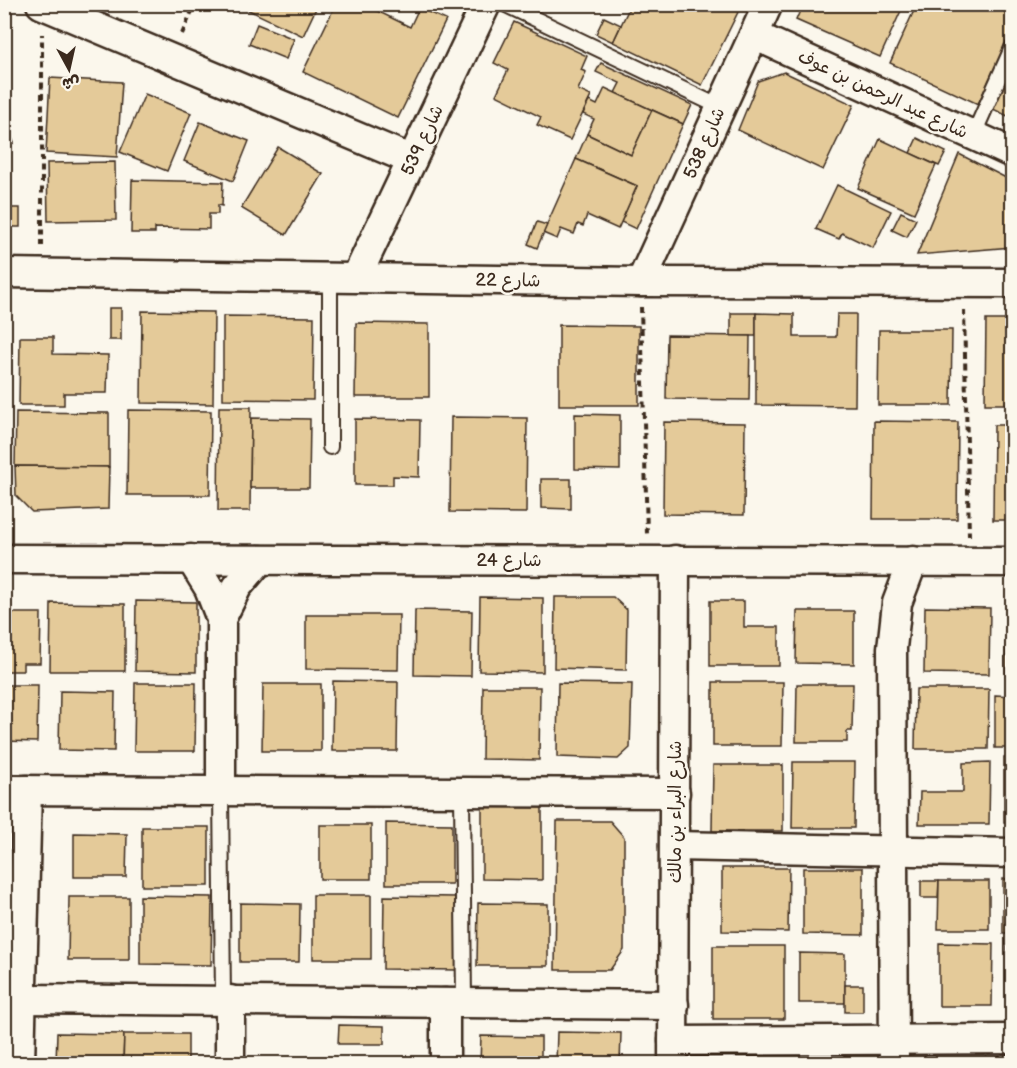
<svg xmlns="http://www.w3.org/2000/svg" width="1017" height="1068" viewBox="0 0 1017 1068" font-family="'Balsamiq Sans','Playpen Sans Arabic',sans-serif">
<rect width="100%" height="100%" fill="#fbf7ec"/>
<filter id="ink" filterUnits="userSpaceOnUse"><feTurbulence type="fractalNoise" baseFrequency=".0167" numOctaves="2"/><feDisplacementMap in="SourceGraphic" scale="12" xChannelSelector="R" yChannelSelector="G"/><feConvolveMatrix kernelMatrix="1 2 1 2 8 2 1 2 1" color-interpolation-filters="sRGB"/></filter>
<g filter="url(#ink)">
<g fill="#e4ca99" stroke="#3b2a1e" stroke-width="1.5">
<path d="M236,4H318L303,36Z"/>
<path d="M336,4H363L410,27L419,8L446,20L398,118L303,72Z"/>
<path d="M535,4H548L545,10Z"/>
<path d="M631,4H742L702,85L613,42Z"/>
<path d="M803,4H904L880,57L796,20Z"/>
<path d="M917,4H1000L1012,10V31L978,104L890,63Z"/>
<path d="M604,17L621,25L613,42L596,34Z"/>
<path d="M514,22L587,56L581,70L586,72L578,90L591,96L570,140L537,125L541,117L496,95L508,70L494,63Z"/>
<path d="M257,24L294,39L286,59L249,44Z"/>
<path d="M601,63L692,105L683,124L615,93L620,83L596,72Z"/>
<path d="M1012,65V118L993,109Z"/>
<path d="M784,72L854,105L823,170L738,130L758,81Z"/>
<path d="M50,78L122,82L117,157L46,153Z"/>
<path d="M605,88L652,110L631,155L587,134L594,119L583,114L589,101L597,105Z"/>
<path d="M4,89L12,107L4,109Z"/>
<path d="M145,94L191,113L167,171L120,152Z"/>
<path d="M652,110L683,124L636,229L621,222L637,186L576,159L587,134L631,155Z"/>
<path d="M4,117L14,143L4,147Z"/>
<path d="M200,122L249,141L233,181L184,161Z"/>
<path d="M917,138L946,152L939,166L910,153Z"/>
<path d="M880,139L936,165L914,213L858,188Z"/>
<path d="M278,147L323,174L286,235L241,208Z"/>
<path d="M959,154L1012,181V247L917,255Z"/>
<path d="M576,159L637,186L618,229L587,215L583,226L578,224L574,234L561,229L557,239L543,233Z"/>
<path d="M115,162L116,220L48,221L47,163Z"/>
<path d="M132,180L223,182L222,206L218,205V214H209V229L155,228V233H131Z"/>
<path d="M837,185L891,211L873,248L842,233L839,239L816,229Z"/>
<rect x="4" y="208" width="16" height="19"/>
<path d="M901,212L916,219L907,237L892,230Z"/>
<path d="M537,222L547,225L537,248L528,244Z"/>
<rect x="109" y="308" width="12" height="32"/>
<path d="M142,311L214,312L213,404L141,403Z"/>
<rect x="731" y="313" width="25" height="23"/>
<path d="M756,313L794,314V337H836L837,314H856L855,406L756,405Z"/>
<path d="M223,316L314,317L313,400L223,399Z"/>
<path d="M986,320H1012V404H985Z"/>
<path d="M356,323L429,324V397H355Z"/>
<path d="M559,325L639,326V405H559Z"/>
<path d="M879,330H952L951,405H878Z"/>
<path d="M667,335L750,336L749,400L666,399Z"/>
<path d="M20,337H53V354L108,355L107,393H64V405H19Z"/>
<path d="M219,407H251L250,511H218Z"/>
<path d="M128,410L211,411L210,495H127Z"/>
<path d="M16,412L109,413V467L15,466Z"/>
<path d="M575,414L620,415V470L575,469Z"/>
<path d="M451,417L527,418L526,513L450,512Z"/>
<path d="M251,418L310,419L309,488H250Z"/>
<path d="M355,419L420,420L419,477L393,476V485H355Z"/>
<path d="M874,421L958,422L957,519H873Z"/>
<path d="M664,422L745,423L744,515L663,514Z"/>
<path d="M994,425H1012V520H993Z"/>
<path d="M15,466L109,467L108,509L32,512L16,496Z"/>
<path d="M541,479H571V509L541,508Z"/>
<path d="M480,597L543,598V672L479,671Z"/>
<path d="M555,597H613L627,610L626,670L554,668Z"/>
<path d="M136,601L196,602V672L135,671Z"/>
<path d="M710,601H744V627H779V666H710Z"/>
<path d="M51,603L125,604V671H50Z"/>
<path d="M925,607L990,608L989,674L924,673Z"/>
<path d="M415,610L472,611L471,676L414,675Z"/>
<path d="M797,611H854V664L796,663Z"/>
<path d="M4,613H41L40,663H23V671H4Z"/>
<path d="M306,615H399L398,670L306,669Z"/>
<rect x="1006" y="619" width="6" height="58"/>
<path d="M333,681L398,682L397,751H332Z"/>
<path d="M713,682H783L782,746H713Z"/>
<path d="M135,683H196L195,751H134Z"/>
<path d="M558,683L632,684L630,748L618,759L557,757Z"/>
<path d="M263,684H321V751H262Z"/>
<path d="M797,684H853L852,731H847V742H796Z"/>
<path d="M4,685H38L37,742L4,741Z"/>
<path d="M483,687H540L539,760L482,759Z"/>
<path d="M916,689H989L988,749H915Z"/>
<path d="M60,691L115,692L114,751L59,750Z"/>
<path d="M995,695L1012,696V748H995Z"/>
<rect x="1004" y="757" width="8" height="65"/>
<path d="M793,762H855L854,828H792Z"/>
<path d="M990,762L989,824H919L920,792H963V763Z"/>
<path d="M713,765H783V831H712Z"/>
<path d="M482,805L542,806V880L482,879Z"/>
<path d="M557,821H610L624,837V950L610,970H555Z"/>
<path d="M386,823L452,824V884H386Z"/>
<rect x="320" y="825" width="51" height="54"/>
<rect x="142" y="827" width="67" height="59"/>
<path d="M74,833L127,834L126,877H74Z"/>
<path d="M722,868H789L788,932L722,931Z"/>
<path d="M803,868H863V935L803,934Z"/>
<rect x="1003" y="879" width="9" height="54"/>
<path d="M921,881H939L938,898H921Z"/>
<path d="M939,881H989V929H938Z"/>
<rect x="313" y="895" width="58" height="64"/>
<path d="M140,896L212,897L211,965L140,964Z"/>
<path d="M384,896L457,897V970L383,969Z"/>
<path d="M69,897H129V960H68Z"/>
<path d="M240,903L300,904L299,962H240Z"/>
<path d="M478,903L548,904V966H477Z"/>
<path d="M939,943L993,944L992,1006H939Z"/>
<rect x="1007" y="945" width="5" height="51"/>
<rect x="713" y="946" width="71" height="73"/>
<path d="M799,953L845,954V1003H799Z"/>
<rect x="845" y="985" width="18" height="27"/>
<path d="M339,1025L384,1026V1044H338Z"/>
<path d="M557,1032L621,1033L620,1064H556Z"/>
<path d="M57,1033L124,1034L123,1064H56Z"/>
<path d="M124,1034H188V1064H123Z"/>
<path d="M481,1036L541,1037V1064H480Z"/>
<rect x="1005" y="1058" width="7" height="6"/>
<rect x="927" y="1061" width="66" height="3"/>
<rect x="723" y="1063" width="63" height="1"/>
<rect x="798" y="1063" width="59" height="1"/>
</g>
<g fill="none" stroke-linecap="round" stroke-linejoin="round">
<defs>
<g id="lane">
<path d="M504,4L720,107"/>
<path d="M973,136L1012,48"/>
<path d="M330,276V447"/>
<path d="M221,791L223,1001"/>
<path d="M462,792L464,1003"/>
</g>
<g id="street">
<path d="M41,4L412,160"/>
<path d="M754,35L1012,153"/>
<path d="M4,273L641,282L1012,283"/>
<path d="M357,276L486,4"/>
<path d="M641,282L768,4"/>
<path d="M4,559L1012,562"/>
<path d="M191,559L209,588L221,619V791"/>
<path d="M221,619L237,587L260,560"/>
<path d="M4,790L675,793"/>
<path d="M674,846L1012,853"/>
<path d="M22,999L674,1005"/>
<path d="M230,1000V1064"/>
<path d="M673,1041L1012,1039"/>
<path d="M20,1064L27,790"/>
<path d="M445,1064V1003"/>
<path d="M673,1064L675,560"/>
<path d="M894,1064L892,648L897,603L913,561"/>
</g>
</defs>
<use href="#lane" stroke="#3b2a1e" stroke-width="18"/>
<use href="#street" stroke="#3b2a1e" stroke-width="33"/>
<g stroke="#3b2a1e" stroke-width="4" stroke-dasharray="6 4.5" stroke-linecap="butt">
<path d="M182,34L195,4"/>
<path d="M42,246V34"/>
<path d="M641,307L647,534"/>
<path d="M964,310L969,536"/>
</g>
<use href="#lane" stroke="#fbf7ec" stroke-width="14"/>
<use href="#street" stroke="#fbf7ec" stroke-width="28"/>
</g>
</g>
<g text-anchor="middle" stroke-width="5" stroke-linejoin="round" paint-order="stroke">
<g font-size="18" fill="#3b2a1e" stroke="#fbf7ec">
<text transform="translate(883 94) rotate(25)" y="6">شارع عبد الرحمن بن عوف</text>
<text transform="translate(422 140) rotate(-65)" y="6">شارع 539</text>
<text transform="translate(704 143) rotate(-66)" y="6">شارع 538</text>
<text transform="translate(508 280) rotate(1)" y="6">شارع 22</text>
<text x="509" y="566">شارع 24</text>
<text transform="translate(675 812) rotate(-90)" y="6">شارع البراء بن مالك</text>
</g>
</g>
<rect width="1017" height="1068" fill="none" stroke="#fbf7ec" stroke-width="24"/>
<rect x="12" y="12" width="993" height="1044" fill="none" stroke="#3b2a1e" stroke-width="2" filter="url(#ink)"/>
<g transform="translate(69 69) rotate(172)" stroke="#fbf7ec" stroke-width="4.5" paint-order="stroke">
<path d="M0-4.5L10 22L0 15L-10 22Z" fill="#3b2a1e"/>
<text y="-9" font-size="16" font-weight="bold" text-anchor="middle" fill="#3b2a1e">ش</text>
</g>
</svg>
